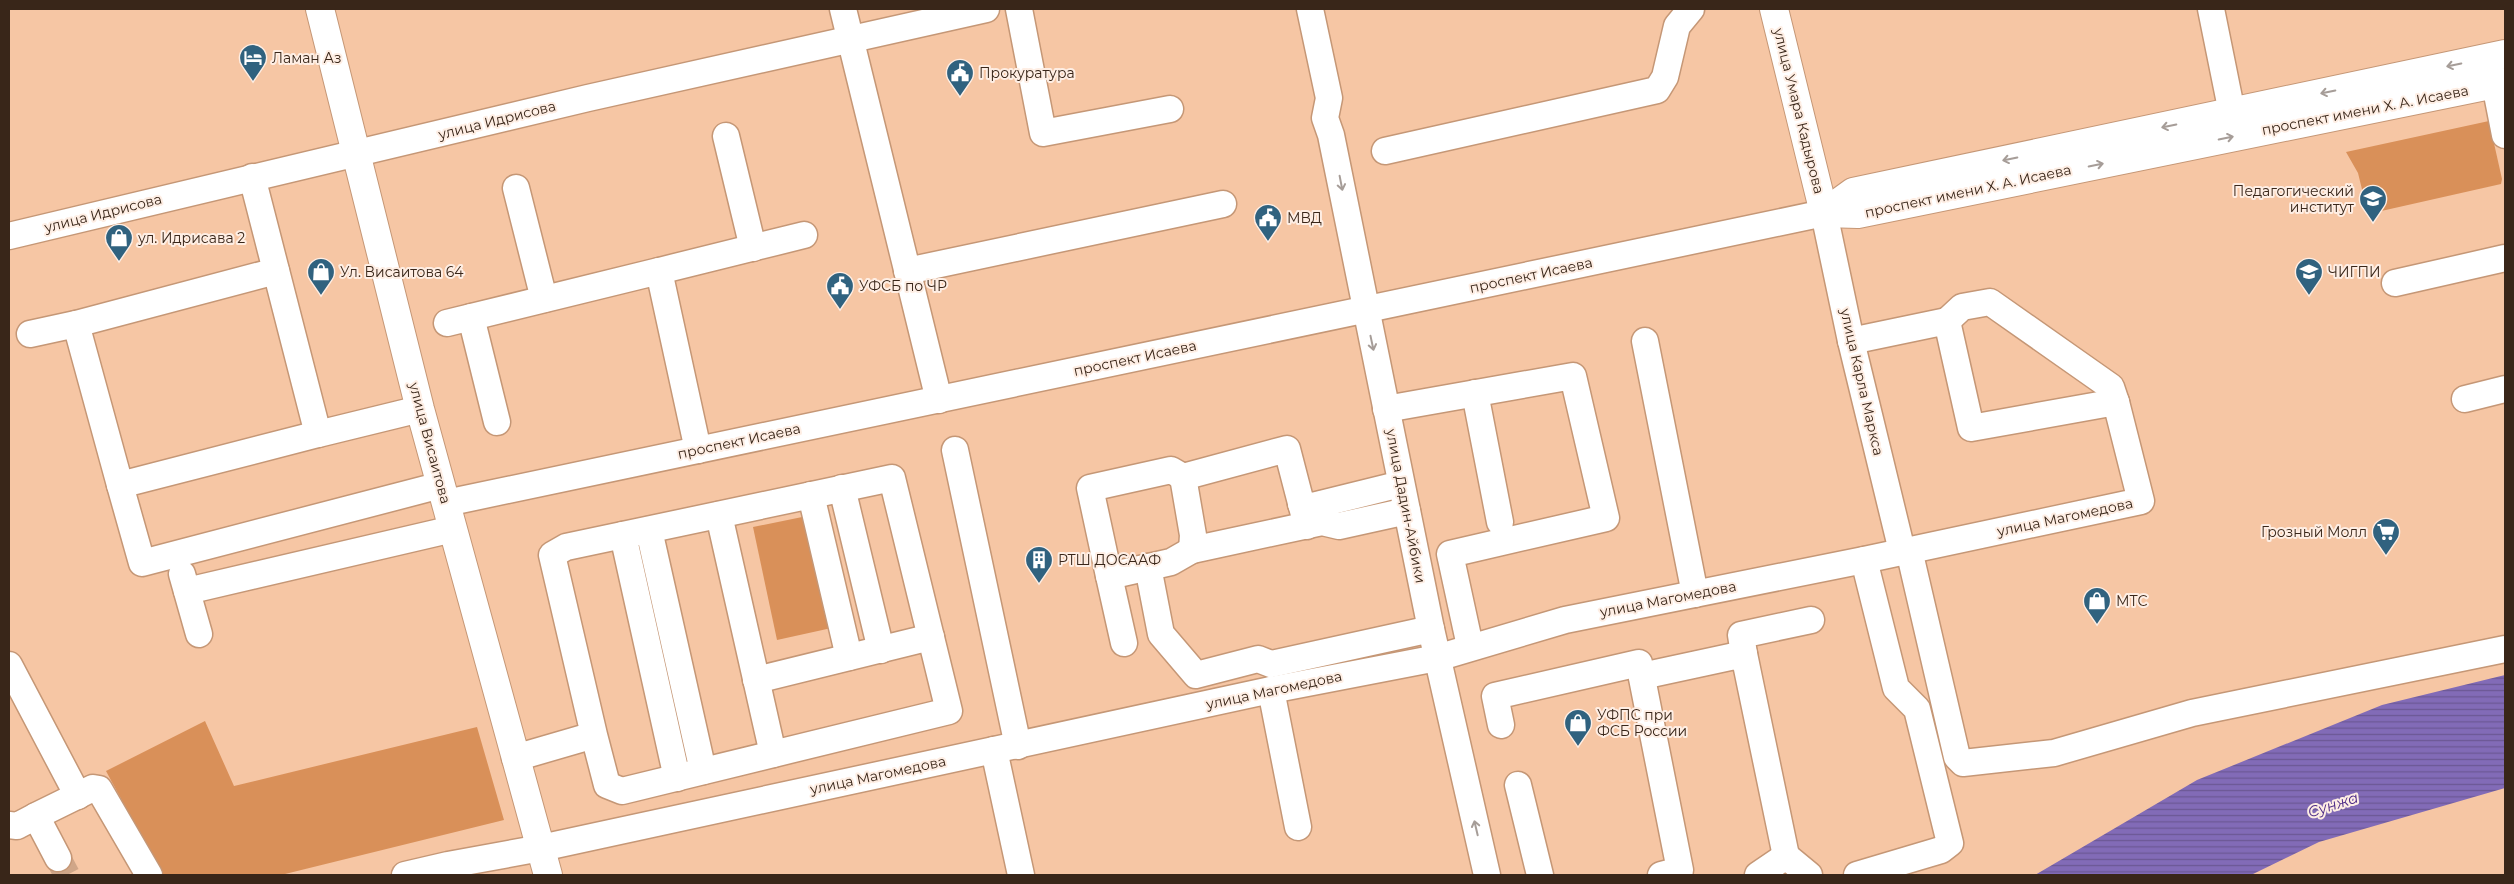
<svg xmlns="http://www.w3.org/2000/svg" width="2514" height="884" viewBox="0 0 2514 884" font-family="Montserrat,sans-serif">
<defs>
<pattern id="water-rules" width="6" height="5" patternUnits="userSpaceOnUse" patternTransform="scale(1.25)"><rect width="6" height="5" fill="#826bb7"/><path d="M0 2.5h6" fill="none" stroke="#6b5894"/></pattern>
</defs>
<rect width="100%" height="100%" fill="#f6c6a4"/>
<g fill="#d99059">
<path d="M2489,121L2502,179L2501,184L2368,214L2358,173L2346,152Z"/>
<path d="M812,515L836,627L777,640L753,527Z"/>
<path d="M205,721L234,786L477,727L504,820L281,875H162L106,771Z"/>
</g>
<path fill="url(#water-rules)" d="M2505,675V788L2319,842L2251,875H2035L2197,780L2382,705Z"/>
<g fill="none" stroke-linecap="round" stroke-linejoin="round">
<path stroke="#d0a688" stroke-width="26" stroke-dasharray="26 13" stroke-linecap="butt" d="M58,858L67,875"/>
<defs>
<g id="minor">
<path d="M843,9L939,400"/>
<path d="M1019,9L1043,133L1170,109"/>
<path d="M1310,9L1329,98L1325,118L1331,135L1431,629L1487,875"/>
<path d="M2211,9L2232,113"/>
<path d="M2495,84L2505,135"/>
<path d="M726,136L753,248"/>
<path d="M1385,151L1657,90L1665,77L1677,26L1691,9"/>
<path d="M252,177L318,434L420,409"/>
<path d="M516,188L544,299"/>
<path d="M9,236L588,98L986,9"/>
<path d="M659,271L804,235"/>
<path d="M907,271L1223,204"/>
<path d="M2395,283L2505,258"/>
<path d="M471,317L497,422"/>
<path d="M1947,321L1962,307L1990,302L2111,387L2116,402"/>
<path d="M447,323L659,271L698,450"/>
<path d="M76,324L276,271"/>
<path d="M30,334L76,324L120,485"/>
<path d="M1645,341L1695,594"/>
<path d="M1475,393L1500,522"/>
<path d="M2465,399L2505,389"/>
<path d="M1386,409L1573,376L1606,518L1450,554L1470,646"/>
<path d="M318,434L120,485L142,563L441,485"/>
<path d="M955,450L1018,746"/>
<path d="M1183,477L1171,470L1090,488L1109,576L1171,562L1192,550L1322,522L1339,526L1407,511"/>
<path d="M842,488L881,650"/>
<path d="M811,495L849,657"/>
<path d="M446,503L1824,213L1851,341L1902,551"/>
<path d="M1301,504L1312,506L1401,484"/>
<path d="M719,515L773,754"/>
<path d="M649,530L703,771"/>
<path d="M623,535L677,778"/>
<path d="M1192,550L1193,535L1183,477L1287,449L1307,526"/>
<path d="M1909,550L1957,757L1963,763L2054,753L2192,713L2505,649"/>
<path d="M1148,567L1161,634L1196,675L1258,659L1271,664L1431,629"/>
<path d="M182,574L199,634"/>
<path d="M1109,576L1124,643"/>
<path d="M187,591L453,529"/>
<path d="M1744,654L1741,635L1811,620"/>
<path d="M9,665L78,796"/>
<path d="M1642,676L1744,654L1786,856"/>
<path d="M756,680L931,637"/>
<path d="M1271,690L1298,827"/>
<path d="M1501,725L1495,696L1639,663L1680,870L1661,875"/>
<path d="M994,750L1021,875"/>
<path d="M515,758L594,735L552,555L566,547L892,478L949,711L622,791L607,785L594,735"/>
<path d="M1518,785L1540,875"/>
<path d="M36,816L93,788L99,789L149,875"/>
<path d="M9,825L17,826L36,816L58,858"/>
<path d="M405,875L448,865L541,848L1271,690L1437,658L1565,620L1864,560L2141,501L2116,402L1971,428L1947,321L1851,341"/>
<path d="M1758,875L1786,856L1809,875"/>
<path d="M1857,875L1941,850L1950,843L1917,709L1896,688L1864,560"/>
</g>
<g id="major">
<path d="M320,9L420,409L548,875"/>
<path d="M1774,9L1824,213"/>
<path d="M1824,213L1853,192L2505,54"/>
<path d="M1824,213L1858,214L2505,82"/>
</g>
</defs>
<use href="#minor" stroke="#c59776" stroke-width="29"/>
<use href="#major" stroke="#c59776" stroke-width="30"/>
<use href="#minor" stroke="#fff" stroke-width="26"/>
<use href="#major" stroke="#fff" stroke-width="28"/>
</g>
<defs><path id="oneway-shaft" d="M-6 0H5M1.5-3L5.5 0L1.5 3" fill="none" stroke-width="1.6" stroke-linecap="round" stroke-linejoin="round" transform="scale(1.25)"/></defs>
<g stroke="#a69d98">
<use href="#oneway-shaft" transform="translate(2454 65) rotate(168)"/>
<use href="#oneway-shaft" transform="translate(2328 92) rotate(168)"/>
<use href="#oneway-shaft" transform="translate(2169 126) rotate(168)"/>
<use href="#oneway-shaft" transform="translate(2226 138) rotate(-12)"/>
<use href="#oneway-shaft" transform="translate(2010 159) rotate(168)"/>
<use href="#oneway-shaft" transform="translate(2096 165) rotate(-12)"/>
<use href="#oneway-shaft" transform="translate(1341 183) rotate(79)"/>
<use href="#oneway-shaft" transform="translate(1372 343) rotate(78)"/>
<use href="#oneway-shaft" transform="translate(1476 828) rotate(-103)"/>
</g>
<defs>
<symbol id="hotel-pin" viewBox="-11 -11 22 30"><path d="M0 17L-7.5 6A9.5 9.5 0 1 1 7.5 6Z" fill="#30627f" stroke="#feeee4"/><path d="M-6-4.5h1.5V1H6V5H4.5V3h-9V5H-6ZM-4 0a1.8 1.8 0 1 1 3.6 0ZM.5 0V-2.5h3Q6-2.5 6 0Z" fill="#fff"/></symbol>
<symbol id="civic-pin" viewBox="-11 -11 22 30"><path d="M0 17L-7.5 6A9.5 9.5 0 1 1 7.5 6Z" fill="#30627f" stroke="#feeee4"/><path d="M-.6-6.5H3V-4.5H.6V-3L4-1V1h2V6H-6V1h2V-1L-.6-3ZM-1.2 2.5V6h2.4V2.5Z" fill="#fff"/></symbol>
<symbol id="university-pin" viewBox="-11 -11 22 30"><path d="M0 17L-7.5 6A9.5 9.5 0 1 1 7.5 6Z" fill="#30627f" stroke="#feeee4"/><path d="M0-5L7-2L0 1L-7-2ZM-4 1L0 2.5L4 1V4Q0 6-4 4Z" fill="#fff"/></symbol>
<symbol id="shop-pin" viewBox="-11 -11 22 30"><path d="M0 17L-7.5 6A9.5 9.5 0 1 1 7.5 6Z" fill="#30627f" stroke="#feeee4"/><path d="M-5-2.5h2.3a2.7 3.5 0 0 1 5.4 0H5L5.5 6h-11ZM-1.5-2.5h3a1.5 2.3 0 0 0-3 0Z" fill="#fff"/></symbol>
<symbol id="supermarket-pin" viewBox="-11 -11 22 30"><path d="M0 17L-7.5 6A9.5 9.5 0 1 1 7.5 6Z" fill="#30627f" stroke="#feeee4"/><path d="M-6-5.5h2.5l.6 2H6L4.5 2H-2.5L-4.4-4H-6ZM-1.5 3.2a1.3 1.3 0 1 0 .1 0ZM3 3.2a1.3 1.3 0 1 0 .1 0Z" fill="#fff"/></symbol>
<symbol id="building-pin" viewBox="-11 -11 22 30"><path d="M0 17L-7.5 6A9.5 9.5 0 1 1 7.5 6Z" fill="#30627f" stroke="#feeee4"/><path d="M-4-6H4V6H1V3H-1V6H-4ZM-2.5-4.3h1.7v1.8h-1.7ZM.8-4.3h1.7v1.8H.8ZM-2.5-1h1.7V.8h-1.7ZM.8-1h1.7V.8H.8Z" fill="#fff"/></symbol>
</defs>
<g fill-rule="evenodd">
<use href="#hotel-pin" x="237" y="42" width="32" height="43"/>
<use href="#civic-pin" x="944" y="57" width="32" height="43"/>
<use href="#university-pin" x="2357" y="183" width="32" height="43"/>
<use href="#civic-pin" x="1252" y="202" width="32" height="43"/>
<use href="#shop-pin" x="103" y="222" width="32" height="43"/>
<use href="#shop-pin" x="305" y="256" width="32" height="43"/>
<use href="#university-pin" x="2293" y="256" width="32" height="43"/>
<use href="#civic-pin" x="824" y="270" width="32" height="43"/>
<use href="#supermarket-pin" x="2370" y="516" width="32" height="43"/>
<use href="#building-pin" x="1023" y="544" width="32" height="43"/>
<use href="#shop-pin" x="2081" y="585" width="32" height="43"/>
<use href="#shop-pin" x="1562" y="707" width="32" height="43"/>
</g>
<g text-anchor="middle" stroke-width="4" stroke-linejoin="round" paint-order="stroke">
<g font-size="14" fill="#392619" stroke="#feeee4" text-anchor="start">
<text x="272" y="63">Ламан Аз</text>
<text x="979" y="78">Прокуратура</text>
<text x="2354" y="196" text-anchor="end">Педагогический<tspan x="2354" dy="16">институт</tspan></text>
<text x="1287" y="223">МВД</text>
<text x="138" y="243">ул. Идрисава 2</text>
<text x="340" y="277">Ул. Висаитова 64</text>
<text x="2328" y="277">ЧИГПИ</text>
<text x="859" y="291">УФСБ по ЧР</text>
<text x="2367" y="537" text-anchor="end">Грозный Молл</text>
<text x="1058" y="565">РТШ ДОСААФ</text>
<text x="2116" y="606">МТС</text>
<text x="1597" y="720">УФПС при<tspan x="1597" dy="16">ФСБ России</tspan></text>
</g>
<g font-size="14" fill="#392619" stroke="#feeee4">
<text transform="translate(2365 110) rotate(-11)" y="5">проспект имени Х. А. Исаева</text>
<text transform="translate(1799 111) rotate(76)" y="5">улица Умара Кадырова</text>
<text transform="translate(497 120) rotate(-14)" y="5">улица Идрисова</text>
<text transform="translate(1968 191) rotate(-12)" y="5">проспект имени Х. А. Исаева</text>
<text transform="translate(103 213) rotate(-14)" y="5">улица Идрисова</text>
<text transform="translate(1531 275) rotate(-12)" y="5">проспект Исаева</text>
<text transform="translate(1135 358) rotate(-12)" y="5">проспект Исаева</text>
<text transform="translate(1862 382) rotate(77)" y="5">улица Карла Маркса</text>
<text transform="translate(739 441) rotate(-12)" y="5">проспект Исаева</text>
<text transform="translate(430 443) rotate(75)" y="5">улица Висаитова</text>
<text transform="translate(1406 506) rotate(79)" y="5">улица Дадин-Айбики</text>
<text transform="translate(2065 517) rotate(-12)" y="5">улица Магомедова</text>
<text transform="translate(1668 599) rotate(-11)" y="5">улица Магомедова</text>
<text transform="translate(1274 690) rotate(-12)" y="5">улица Магомедова</text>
<text transform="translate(878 775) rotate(-12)" y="5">улица Магомедова</text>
</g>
<g font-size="15" font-style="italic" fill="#4e2c87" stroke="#feeee4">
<text transform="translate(2333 805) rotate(-18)" y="5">Сунжа</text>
</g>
</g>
<rect width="2514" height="884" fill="none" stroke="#392619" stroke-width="20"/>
</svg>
